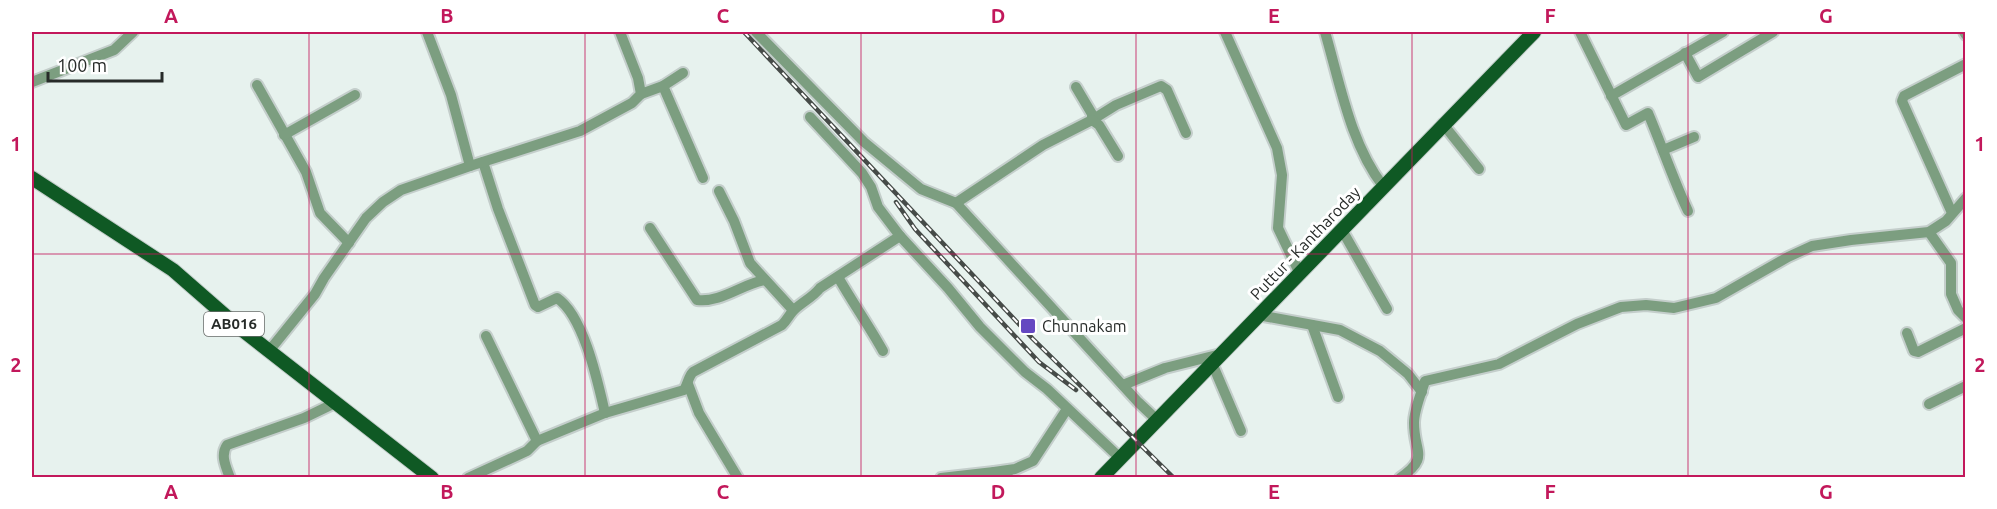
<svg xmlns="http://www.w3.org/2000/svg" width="1997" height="509" viewBox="0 0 1997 509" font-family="Ubuntu,sans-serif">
<rect width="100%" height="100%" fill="#e7f2ee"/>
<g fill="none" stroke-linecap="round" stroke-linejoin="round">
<defs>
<g id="minor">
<path d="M427,32L451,95L470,166"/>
<path d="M756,32L864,142L921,189L956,203L1138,402L1156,419"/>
<path d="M1225,32L1277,148L1282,175L1278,228L1300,274"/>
<path d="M1325,32C1340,83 1350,143 1383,186"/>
<path d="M1580,32L1626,125L1648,113C1662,146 1673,179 1688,211"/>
<path d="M1964,32L1966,35"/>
<path d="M1685,53L1698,77L1773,32"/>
<path d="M32,82L114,50L133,32"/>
<path d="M257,85L306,172L320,213L349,243"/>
<path d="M663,86L703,178"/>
<path d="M1076,87L1092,114V120L1116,105L1161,86L1167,90L1186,133"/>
<path d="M641,94L663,86L683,73"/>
<path d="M1611,96L1723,32"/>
<path d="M810,117L862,173L871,187L878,207L900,236L948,288L980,327L1025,372L1047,389L1120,458"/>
<path d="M1443,124L1479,169"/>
<path d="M284,135L355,95"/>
<path d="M1663,150L1694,137"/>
<path d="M483,162L498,209L535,305L538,307L557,298C584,316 598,383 605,413"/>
<path d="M719,191L734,221L750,263L793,310"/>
<path d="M956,203L1043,145L1092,120L1099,125L1118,156"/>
<path d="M1952,213L1902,101L1904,96L1966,64"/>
<path d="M650,228L697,300C721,303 742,284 765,280"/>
<path d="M1342,230L1387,309"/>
<path d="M1929,232L1951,263V294L1958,310L1966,318"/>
<path d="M838,277C853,303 869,326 883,351"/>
<path d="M1258,315L1340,330L1380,351L1408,374L1422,392"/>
<path d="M1312,325L1338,397"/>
<path d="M1907,333L1914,351L1918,352L1966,328"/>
<path d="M486,336L537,441"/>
<path d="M269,351L315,294L324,278L366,218L383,202L401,190L470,166L580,131L632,103L641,94L638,78L620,32"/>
<path d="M1212,363L1241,431"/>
<path d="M688,384L699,413L738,478"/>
<path d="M1123,385L1165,368L1221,354"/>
<path d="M1929,404L1966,386"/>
<path d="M994,472L1015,469L1033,461L1067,409"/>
<path d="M230,478C226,467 220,455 227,445L304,418L335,403"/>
<path d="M468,478L527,451L537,441L605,413L684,390C688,384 688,377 693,372L782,325C788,319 790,313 795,309C804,301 813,297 820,288L900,236"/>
<path d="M941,478L994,472L1009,478"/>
<path d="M1400,478C1430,457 1414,453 1414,423C1414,410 1421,394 1425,381L1499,364L1577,324L1621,307L1646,305L1674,308L1716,298L1788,257L1812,246L1851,240L1929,232L1946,221L1966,198"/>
</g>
<g id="major">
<path d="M32,178L173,270L236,325L432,478"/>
<path d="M1101,478L1534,32"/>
</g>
</defs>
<use href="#minor" stroke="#c4cecb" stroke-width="14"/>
<use href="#major" stroke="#c4cecb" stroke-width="16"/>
<use href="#minor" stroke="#7c9e80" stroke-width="10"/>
<use href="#major" stroke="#0f5924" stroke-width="14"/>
<defs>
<g id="rail">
<path d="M744,32L1033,339L1174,478"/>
<path d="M896,202L915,229L1039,362L1076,390"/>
</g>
</defs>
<use href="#rail" stroke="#464b48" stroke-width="4.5"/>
<use href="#rail" stroke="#fff" stroke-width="2" stroke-dasharray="7" stroke-linecap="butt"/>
</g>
<path fill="none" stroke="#c2185b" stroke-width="1.5" stroke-opacity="0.55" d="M309,32V478M585,32V478M861,32V478M1136,32V478M1412,32V478M1688,32V478M32,254H1966"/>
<rect fill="#6448c1" stroke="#fff" stroke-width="2" x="1020" y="318" width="16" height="16" rx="3"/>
<g text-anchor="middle" stroke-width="6" stroke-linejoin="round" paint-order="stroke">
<rect fill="#fff" stroke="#686b69" stroke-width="1.5" x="204" y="312" width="60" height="24" rx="4.5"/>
<g font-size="15" font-weight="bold" fill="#272b29">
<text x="234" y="329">AB016</text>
</g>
<g font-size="16" fill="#272b29" stroke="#fff">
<text transform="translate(1305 243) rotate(-46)" y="6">Puttur - Kantharoday</text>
</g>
<g font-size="16" fill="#272b29" stroke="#fff" text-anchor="start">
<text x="1042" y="332">Chunnakam</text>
</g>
</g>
<rect width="1997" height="509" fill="none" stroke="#ffffff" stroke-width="66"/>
<path d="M48 72v9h114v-9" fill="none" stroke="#272b29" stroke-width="3"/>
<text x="57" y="72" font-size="18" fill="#272b29" stroke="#ffffff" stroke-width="4.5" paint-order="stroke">100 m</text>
<rect x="33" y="33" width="1931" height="443" fill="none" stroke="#c2185b" stroke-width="2"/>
<g font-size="20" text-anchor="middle" font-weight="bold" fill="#c2185b">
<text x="171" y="23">A</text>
<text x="447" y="23">B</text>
<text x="723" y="23">C</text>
<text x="998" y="23">D</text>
<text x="1274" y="23">E</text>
<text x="1550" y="23">F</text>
<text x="1826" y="23">G</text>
<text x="16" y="151">1</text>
<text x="1980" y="151">1</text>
<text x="16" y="372">2</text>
<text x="1980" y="372">2</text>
<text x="171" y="499">A</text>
<text x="447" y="499">B</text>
<text x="723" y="499">C</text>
<text x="998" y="499">D</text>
<text x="1274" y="499">E</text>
<text x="1550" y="499">F</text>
<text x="1826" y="499">G</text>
</g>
</svg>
